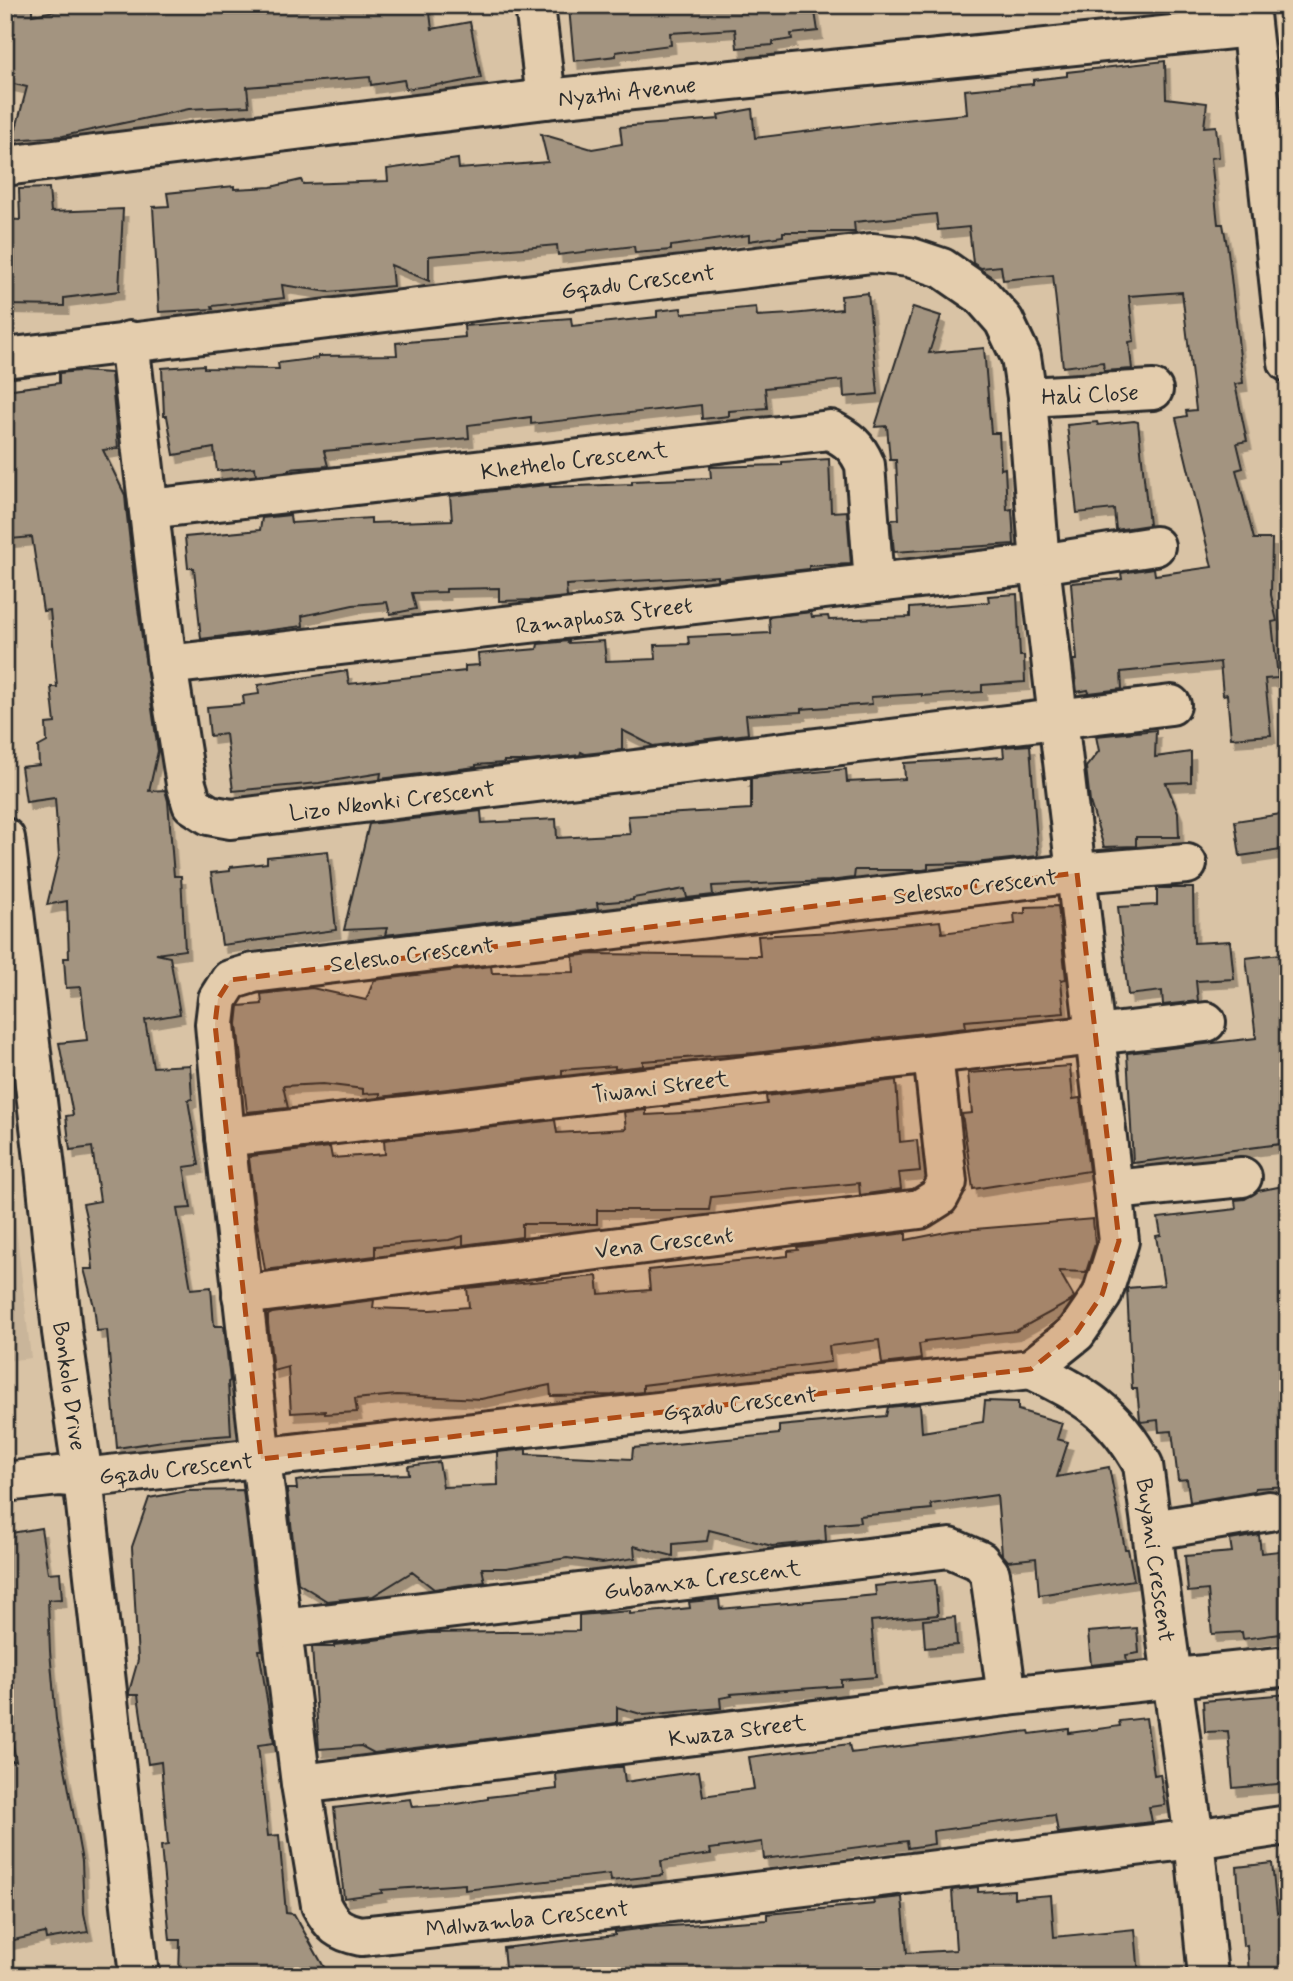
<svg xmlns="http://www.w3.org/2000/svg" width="1293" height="1981" viewBox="0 0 1293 1981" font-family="Mynerve,sans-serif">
<defs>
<filter id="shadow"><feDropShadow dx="4.5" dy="8" stdDeviation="0" flood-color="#0004"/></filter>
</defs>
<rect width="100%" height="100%" fill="#d9c3a5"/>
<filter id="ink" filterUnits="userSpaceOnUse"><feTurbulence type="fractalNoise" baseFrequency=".0143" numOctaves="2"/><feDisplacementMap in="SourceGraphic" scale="14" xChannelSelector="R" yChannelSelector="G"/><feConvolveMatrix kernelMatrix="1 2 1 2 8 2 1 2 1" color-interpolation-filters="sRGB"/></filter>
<g filter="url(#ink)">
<path fill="#c9b59a" d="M5,1130L31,1358L5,1361Z"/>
<g fill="#a39480" stroke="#2b2b2b" stroke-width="2" filter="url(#shadow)">
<path d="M6,5H32V15L89,5H166L167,7L429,5L432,29L470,22L481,78L444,85L443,84L406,89L404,80L371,85L370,77L247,87L249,106L189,109L63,136L13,140L27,87L5,82Z"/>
<path d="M594,5H629V8L682,5H814L818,31L791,34L792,39L773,42V45L737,48L735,29L670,33L671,45L616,52V56L574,61L569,8Z"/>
<path d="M1165,61L1166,98L1207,103L1204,127L1216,126L1219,157L1211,158L1218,224H1223L1228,251L1243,383L1235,384L1247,441L1237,443L1243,468L1236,470L1254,539H1272L1271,595L1277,621L1272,622L1278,678L1265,679L1271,735L1231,738L1227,694L1223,695L1220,662L1121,672L1122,689L1089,693L1088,690L1077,692L1073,660H1077L1071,583L1122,579L1121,573L1154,568L1155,575L1212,567L1176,418L1187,416L1186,411L1196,410L1182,292L1129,296L1134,341L1129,342L1132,369L1104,371L1103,362L1063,367L1053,275L1003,280L1001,266L981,268L973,263L969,227L938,230L936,214L854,222L855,232H783V236L749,241V235L671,246V250L635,253L634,246L558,255L557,245L429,256V281L391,265L393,286L329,292L282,285L284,298L212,306L213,309L159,312L153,207L169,206L167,193L234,186V189L271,187L301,180L303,184L388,181L387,169L458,159L459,169L548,162L541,134L592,149L622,144L620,127L719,119L718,115L752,109L755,138L883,122L967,114L965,90L1033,84V80L1067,76V72Z"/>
<path d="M49,188L51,212L123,209L119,291L64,298V306L5,305V219L20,220L19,189Z"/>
<path d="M868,293L878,394L844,397L843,380L765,388L767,408L729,411V416L702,419L701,405L531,424V417L468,425L469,438L324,451L328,466L289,469V471L256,475L255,467L217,471L214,448L174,455L167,416H164L162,368L204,365V368L279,369L278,363L318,358V356L397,355L396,343L465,337L464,326L571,318L572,326L657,317V311L681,308L682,314L756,307L757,316L792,314L842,309L841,296Z"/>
<path d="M913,307L941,316L929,353L984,348L991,433H999L1001,469L1005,468L1007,510L1012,509L1014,544L894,552L891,520L899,519L896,460H890L887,426L875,427Z"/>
<path d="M79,371L111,373L118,448L103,450L125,495L126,507L135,587L158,751L149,791L165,790L168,801L174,876H181L185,950L156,954L170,957L180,1014L145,1020L153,1067L190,1065L192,1099L188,1100L199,1165L184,1167L191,1208L177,1209L191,1289L211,1287L214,1326H224L230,1381L228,1382L231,1435L176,1439L117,1448L107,1330L97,1331L94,1306L84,1269H93L89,1230L83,1204L100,1201L92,1147L70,1150L66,1116L73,1115L59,1043L87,1040L81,987L66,988L64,958H69L67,901L47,905L59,856L55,798L26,802L21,767L39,765L38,747L47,742L46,724L55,723L51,687H57L50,610L43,611L32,537L11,539L7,468H11L5,422V390L59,383V373Z"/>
<path d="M1134,421L1138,422L1149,525L1116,530L1114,509L1077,513L1067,425L1097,422L1098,425Z"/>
<path d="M829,459L831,512L847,511L851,564L809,566V569L718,579V576L566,585L567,597L537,600L499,601V588L446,589V592L412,593L416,609L390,614L387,602L353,605L302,616L303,626L201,639L194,568H188L185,537L260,530L262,518L290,515L291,523L371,518V523L452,520L450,496L546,485H550V487L632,484V481L711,478L710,467L782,465V462Z"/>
<path d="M1017,594L1020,656H1024L1025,682L982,685V692L922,696V694L871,697L872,704L801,709V712L746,715L748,734L653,746L622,730V750L585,754L581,752L580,755L530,761H504V763L476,765V767L380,779L381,773L319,783L233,791L226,734L210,736L207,707L244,704L243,696L259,694L258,685L347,671L349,684L465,671V666L479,665L478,654L537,649L538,644L569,641L568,643L604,641L606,661L656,659L655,645L689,644L688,637L770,633L769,617L811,612L812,617L828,616L829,620L910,617V608L989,602L988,596Z"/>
<path d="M1156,730L1155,757L1191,752V782L1166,783L1178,812L1179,837H1136V846L1104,847L1090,802L1086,767L1099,751L1096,736Z"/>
<path d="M1030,745L1038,856L975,863L928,864V869L923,870H855L854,878L829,881L712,886L713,895L687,898L685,889L633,898V900L597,903L598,909L385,935L387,928L344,930L369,824L481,811L482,823L556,819L557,838L630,834L628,816L751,809V779H743L846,769L847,782L905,779L904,763L1004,757L1003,747Z"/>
<path d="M1288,813V849L1240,856L1235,821Z"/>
<path d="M328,851L336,930L222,945L211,873L230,871V867L267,863V857Z"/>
<path d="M1157,888H1193L1194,943L1230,941L1234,979L1196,981L1198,1001L1163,1005L1162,991L1128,995L1118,907L1157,905Z"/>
<path d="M1058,906L1066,979L1061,980L1064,1013L965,1021L966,1028L755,1053L643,1061V1066L615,1069V1066L562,1070V1075L549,1077L380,1097V1093L363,1094V1089L323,1084L283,1086L288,1108L247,1112L237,1024L239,1006L262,1004L261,994L312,988L366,1000L374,980L491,966L492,973L574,972L573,956L593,954L760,956L758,936L833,932L940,921L942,933L1015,924L1014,914L1025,913V907Z"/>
<path d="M1281,954L1288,1008V1143L1133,1163L1127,1053L1256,1038L1246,958Z"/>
<path d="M1070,1066L1073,1099L1080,1098L1089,1171L973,1189L962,1114L972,1113L968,1073Z"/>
<path d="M896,1080L900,1142L917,1140L920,1171L899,1173L901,1189L860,1195L859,1183L711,1197L709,1210H597V1224H522V1237L463,1245V1236L449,1240L375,1246V1256L265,1270L256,1216L249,1158L251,1156L330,1147L332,1158L385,1154L384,1140L555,1120L557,1133L626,1129L624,1112L646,1110V1115L702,1112L767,1104L766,1096Z"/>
<path d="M1288,1185V1486L1255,1488L1254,1491L1190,1502L1187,1479L1178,1480L1172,1431L1159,1432L1158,1420L1141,1422L1140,1420L1137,1389H1132L1127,1288L1164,1285L1156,1236L1161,1235L1158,1218L1236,1209L1235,1200L1245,1199L1258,1191Z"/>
<path d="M1093,1219L1095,1244L1086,1272L1059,1271L1074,1297L1071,1301L1016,1331L925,1341V1343L919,1344L921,1359L916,1360L882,1364L879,1340L829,1346L831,1362L643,1385V1392L612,1395L551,1396L550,1385L481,1399L397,1395L355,1399L357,1412L325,1414V1411L291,1413L288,1367L273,1371L268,1323V1315L272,1313L374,1300L373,1308L430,1310L469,1307L467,1288L597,1276L599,1294L650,1290L648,1270L788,1256V1251L798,1250L797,1247L906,1233V1240L951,1231Z"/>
<path d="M985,1401L1018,1402V1410L1062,1423L1057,1439L1068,1442L1057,1477L1109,1467L1125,1549H1128L1134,1580L1039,1595L1036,1558L1008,1561L1002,1554L997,1495L931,1504L932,1509L859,1516L860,1522L825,1525L826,1541L772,1546L709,1530L707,1541L673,1544V1556L634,1546L635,1558L602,1563L567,1558L506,1568H482L485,1582L434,1589L412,1572L373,1596L327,1601L298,1583L287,1489H297L296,1481L323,1477L409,1474L408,1466L439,1462L443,1487L498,1485L497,1452L526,1449V1454L632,1459L633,1448L779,1434V1426L886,1416L888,1407L920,1404L922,1432L983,1422Z"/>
<path d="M243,1490L262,1650H259L274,1743L258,1745L268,1836L279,1835L286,1913L294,1914L329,1976H179L180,1940H170L161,1846L168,1845L161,1762L148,1764L138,1695H129V1692L138,1660L132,1547L149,1498L187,1491Z"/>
<path d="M41,1528L48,1573L60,1572L62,1599L48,1600L50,1651L56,1719L82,1861L84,1913L88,1932L46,1939L45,1933L5,1942V1761H16L5,1706V1534Z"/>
<path d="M1259,1535L1261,1553L1288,1550V1633L1243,1639L1242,1632L1212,1634L1208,1590L1188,1592L1185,1556L1232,1552L1230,1540Z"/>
<path d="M935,1580L938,1615L871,1621L876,1677L841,1680V1686L731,1694L732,1696L720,1698L721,1708L644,1715L617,1707V1723L374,1753L361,1746L319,1749L312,1647H334V1645L429,1633L579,1631V1615L630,1611V1614L690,1608L689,1602L719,1599L720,1609L876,1595L875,1586Z"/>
<path d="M955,1617L957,1645L925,1648L923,1620Z"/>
<path d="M1137,1628L1139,1653L1126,1655L1127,1661L1091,1665L1088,1632Z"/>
<path d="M1288,1694V1783L1233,1788L1228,1731L1205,1732L1203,1701Z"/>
<path d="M1146,1718L1154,1775L1160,1774L1165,1805L1149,1807L1152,1822L1058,1833L1055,1815L933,1831L934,1844L908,1848L907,1841L764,1859L762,1842L710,1849L711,1854L661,1861L663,1875L611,1881L610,1874L465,1890V1884L381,1890L382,1893L344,1898L334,1808L410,1799L412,1807L457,1804L488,1799V1797L557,1789L556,1774L616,1767H623L625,1782L699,1771L703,1796L754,1789L749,1757L849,1744L851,1753L1029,1731L1030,1734L1069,1729V1733L1120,1726L1119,1721Z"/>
<path d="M1272,1863L1277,1913L1288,1912V1970L1249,1973L1247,1945L1243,1946L1237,1867Z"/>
<path d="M978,1887V1892L1014,1890V1898L1051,1895L1054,1937L1135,1929L1139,1976H506L503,1948L615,1935V1932L654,1927L767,1920V1914L874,1904L873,1900L902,1897L907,1953L956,1950L952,1890Z"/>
</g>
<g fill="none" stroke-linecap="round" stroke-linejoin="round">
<defs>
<g id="minor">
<path d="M535,5L546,99"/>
<path d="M5,166L546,99L1251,27"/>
<path d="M129,341L167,665L186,784L192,804L209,815L231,819L1171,705"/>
<path d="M5,358L872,253L909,257L942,268L981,295L1004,321L1021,357L1027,397L1040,564L1119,1241L1102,1295L1076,1333L1031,1369L83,1478L59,1476L5,1482"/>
<path d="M1027,397L1153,390"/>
<path d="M149,509L830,430C848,439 857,446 865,465L874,583"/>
<path d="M167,665L1040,564L1155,546"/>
<path d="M5,838L45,1167L62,1332L83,1478L139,1976"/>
<path d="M1187,864L1077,873L253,973L230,980L218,999L215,1024L225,1137L261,1459L301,1784L321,1905C332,1926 338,1931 361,1936L605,1910L1194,1839L1288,1825"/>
<path d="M225,1137L1206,1022"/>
<path d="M1114,1190L1242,1177"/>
<path d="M242,1295L920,1209L939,1197L947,1182L933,1055"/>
<path d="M1031,1369C1084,1396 1114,1411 1143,1465L1194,1839L1208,1976"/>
<path d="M1153,1530L1269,1511"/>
<path d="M282,1629L950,1548L980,1561L990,1574L1007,1696"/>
<path d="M301,1784L1007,1696L1280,1667"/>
</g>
<path id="secondary" d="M1249,5L1288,362"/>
</defs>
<use href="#minor" stroke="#2b2b2b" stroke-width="44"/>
<use href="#secondary" stroke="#2b2b2b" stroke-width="44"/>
<use href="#minor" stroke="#e4cdad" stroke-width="38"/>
<use href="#secondary" stroke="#e4cdad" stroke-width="38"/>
</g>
</g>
<path fill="#af4b15" fill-opacity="0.2" stroke="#af4b15" stroke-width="5" stroke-dasharray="14 9" stroke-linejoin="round" d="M1077,873L1119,1241L1102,1295L1076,1333L1031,1369L261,1459L215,1024L218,999L230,980Z"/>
<g text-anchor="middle" stroke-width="5" stroke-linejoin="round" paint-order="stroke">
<g font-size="23" fill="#2b2b2b" stroke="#e4cdad">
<text transform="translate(627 91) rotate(-6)" y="8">Nyathi Avenue</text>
<text transform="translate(638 281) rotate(-7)" y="8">Gqadu Crescent</text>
<text transform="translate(1090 394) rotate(-3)" y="8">Hali Close</text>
<text transform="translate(574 460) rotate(-7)" y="8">Khethelo Crescent</text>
<text transform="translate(604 615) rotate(-7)" y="8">Ramaphosa Street</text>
<text transform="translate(392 800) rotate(-7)" y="8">Lizo Nkonki Crescent</text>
<text transform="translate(975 886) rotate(-7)" y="8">Selesho Crescent</text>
<text transform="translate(412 954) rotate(-7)" y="8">Selesho Crescent</text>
<text transform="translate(660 1086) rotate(-7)" y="8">Tiwani Street</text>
<text transform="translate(664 1242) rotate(-7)" y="8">Vena Crescent</text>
<text transform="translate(70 1386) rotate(82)" y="8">Bonkolo Drive</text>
<text transform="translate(740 1403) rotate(-7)" y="8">Gqadu Crescent</text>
<text transform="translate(176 1468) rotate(-6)" y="8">Gqadu Crescent</text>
<text transform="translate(1156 1560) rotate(82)" y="8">Buyani Crescent</text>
<text transform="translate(702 1579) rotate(-7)" y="8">Gubanxa Crescent</text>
<text transform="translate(737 1730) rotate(-7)" y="8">Kwaza Street</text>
<text transform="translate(527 1918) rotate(-6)" y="8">Mdlwamba Crescent</text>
</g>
</g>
<rect width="1293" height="1981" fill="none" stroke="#e4cdad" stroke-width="28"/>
<rect x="14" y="14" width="1265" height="1953" fill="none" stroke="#2b2b2b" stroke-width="2.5" filter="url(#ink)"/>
</svg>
